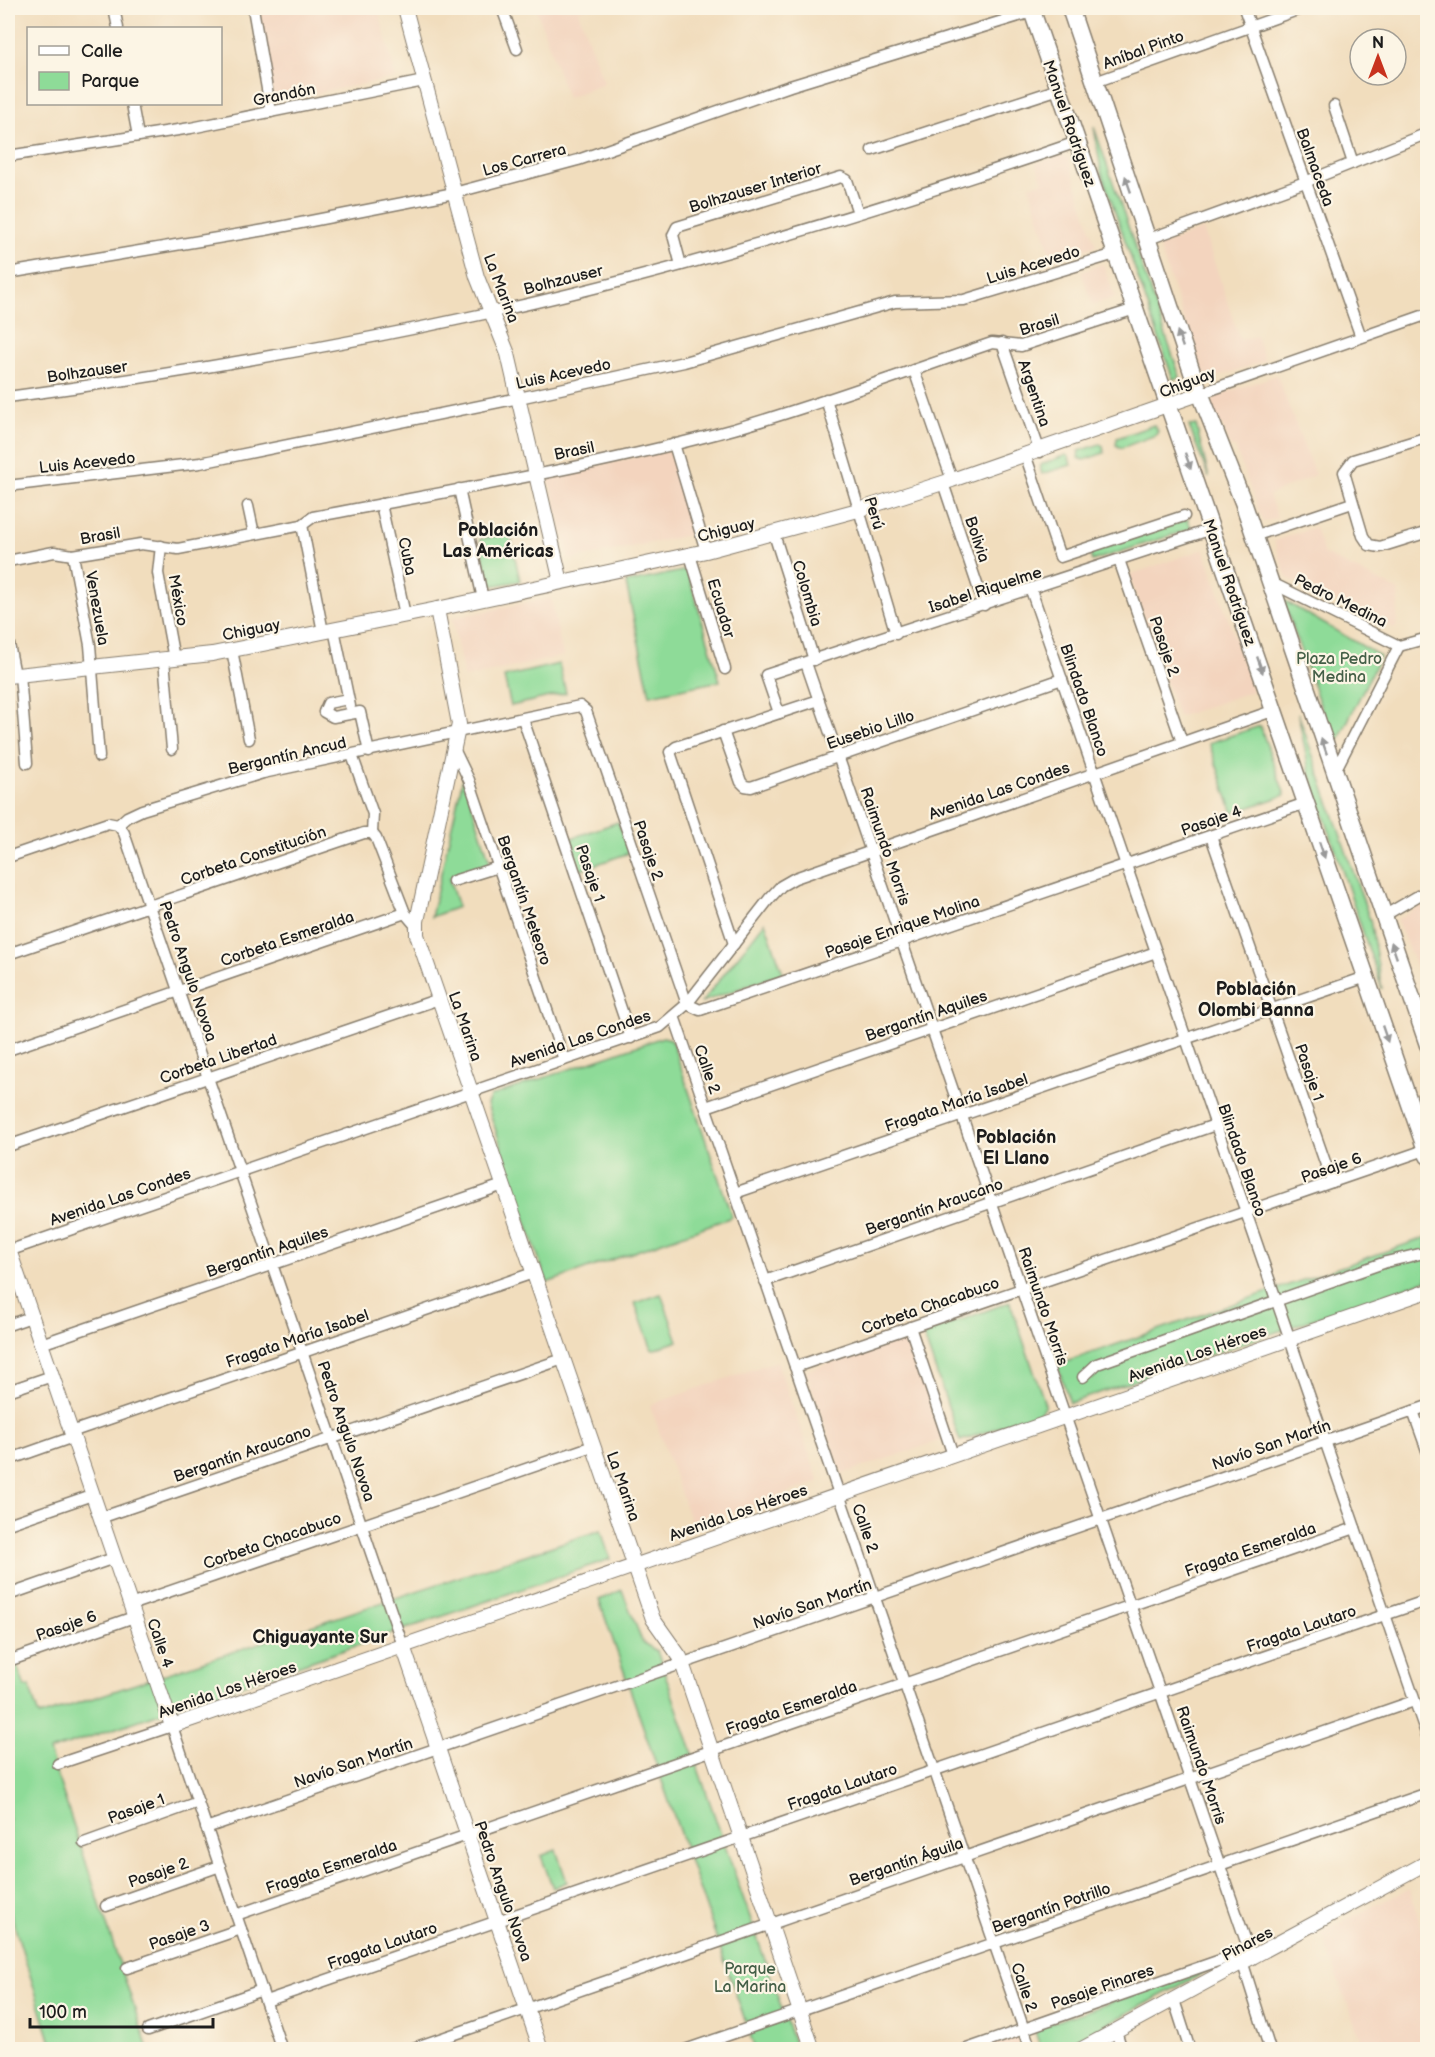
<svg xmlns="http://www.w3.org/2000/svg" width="1435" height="2057" viewBox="0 0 1435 2057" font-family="'Balsamiq Sans',sans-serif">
<rect width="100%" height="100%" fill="#fcf5e5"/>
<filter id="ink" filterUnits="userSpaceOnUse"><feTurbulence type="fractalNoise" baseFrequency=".0167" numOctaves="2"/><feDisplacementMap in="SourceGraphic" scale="12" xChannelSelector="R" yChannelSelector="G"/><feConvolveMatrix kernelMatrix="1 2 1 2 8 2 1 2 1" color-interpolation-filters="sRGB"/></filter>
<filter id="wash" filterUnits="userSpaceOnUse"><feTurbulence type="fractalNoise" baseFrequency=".008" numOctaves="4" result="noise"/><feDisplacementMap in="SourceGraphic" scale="24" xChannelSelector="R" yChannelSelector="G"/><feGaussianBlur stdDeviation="1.35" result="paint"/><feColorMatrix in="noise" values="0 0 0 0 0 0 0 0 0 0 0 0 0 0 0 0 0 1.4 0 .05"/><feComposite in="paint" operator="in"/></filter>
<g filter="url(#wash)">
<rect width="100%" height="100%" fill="#f1ddbd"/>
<g fill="#f3d4be">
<path d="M258,8H378L396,78L274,101Z"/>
<path d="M536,8H587L578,11L604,83L567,98Z"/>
<path d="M1061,155L1068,158L1096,246L1052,259L1029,186L1043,182L1036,163Z"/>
<path d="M1203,229L1240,340L1256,336L1265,361L1211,379L1201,370L1159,246Z"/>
<path d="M1103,264L1115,297L1093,305L1081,272Z"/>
<path d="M1277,375L1315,475L1269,495L1277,518L1263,522L1235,447L1231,448L1222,425L1218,427L1211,405L1216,396Z"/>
<path d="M670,450L694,534L569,560L548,476Z"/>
<path d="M1315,527L1324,554L1399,591L1396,629L1287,578L1274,541Z"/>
<path d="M1204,549L1253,691L1178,717L1129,575Z"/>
<path d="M551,598L563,656L464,678L452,618Z"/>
<path d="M1427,902V995L1397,920Z"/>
<path d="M909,1336L945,1439L842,1474L806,1371Z"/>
<path d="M777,1361L819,1482L692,1526L650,1405Z"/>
<path d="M1409,1889L1427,1945V2049H1364L1321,1932Z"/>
<path d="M1016,2037L1021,2049L980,2050Z"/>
</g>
<g fill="#8edb98" stroke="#557c5a" stroke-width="1.5">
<path d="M1094,127L1180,377L1173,379L1101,171Z"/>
<path d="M1154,425L1158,431L1156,435L1121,448L1116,445L1117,438Z"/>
<path d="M1196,425L1209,478L1189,426Z"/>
<path d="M1100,444L1103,446L1104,453L1084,460L1078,458L1079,451Z"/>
<path d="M1066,455L1069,457L1071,465L1042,474L1040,467L1042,464Z"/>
<path d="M1188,519L1191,529L1092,561L1089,551Z"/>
<path d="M510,533L520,581L492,586L488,581L480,539Z"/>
<path d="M687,570L720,681L650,695L626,583Z"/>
<path d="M1283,600L1380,656L1335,747Z"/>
<path d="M559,664L566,693L511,706L504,677Z"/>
<path d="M1298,713L1370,920L1382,989L1309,771Z"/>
<path d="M1260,726L1285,795L1233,813L1209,743Z"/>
<path d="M463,777L491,865L449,879L458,907L431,917Z"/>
<path d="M618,822L629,853L580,870L569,839Z"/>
<path d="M765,922L783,973L702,1002Z"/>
<path d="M663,1037L671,1039L732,1217L547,1283L487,1104L491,1096Z"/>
<path d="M1427,1237V1280L1070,1403L1057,1365Z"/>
<path d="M661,1294L678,1341L652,1350L635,1303Z"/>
<path d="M1010,1302L1045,1404L1040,1413L960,1441L923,1334Z"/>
<path d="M601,1530L610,1559L49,1751L148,2049H53L8,1905V1666L16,1663L25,1687L29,1686L39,1716Z"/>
<path d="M622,1590L643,1643L657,1651L796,2049H755L599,1600Z"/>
<path d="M556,1850L567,1882L553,1888L541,1856Z"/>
<path d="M1219,1965L1059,2049H1041L1034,2029Z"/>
</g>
</g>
<g filter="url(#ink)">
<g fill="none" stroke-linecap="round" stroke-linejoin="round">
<defs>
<g id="minor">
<path d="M114,8L118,28"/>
<path d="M253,8L271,112"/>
<path d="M502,8L517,49"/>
<path d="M1244,8L1361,337"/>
<path d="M1095,82L1303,8"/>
<path d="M132,104L138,136"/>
<path d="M1334,106L1353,163"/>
<path d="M872,150L1059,89"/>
<path d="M8,156L191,128L424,81"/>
<path d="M1146,240L1305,182L1428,133"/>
<path d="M681,265L673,235L677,227L841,177L847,180L858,213"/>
<path d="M8,273L265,230L454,193L578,160L790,86L1032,12"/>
<path d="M1002,343L1040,452"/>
<path d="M914,370L952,480"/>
<path d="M1199,394L1428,314"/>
<path d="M8,397C170,375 333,347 493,312C691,268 885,208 1077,142"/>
<path d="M826,399L896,634"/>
<path d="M1428,437L1353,460L1344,472L1363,536L1369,545L1380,547L1428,532"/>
<path d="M674,444L706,551"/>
<path d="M1026,457L1060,557L1184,516"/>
<path d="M943,483L984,605"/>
<path d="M8,486L200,463L519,398L684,362L895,302L964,300L1115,254"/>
<path d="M459,489L483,599"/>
<path d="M381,504L405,615"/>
<path d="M248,506L254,534"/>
<path d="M302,525L323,632"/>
<path d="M774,534L814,660"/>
<path d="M1254,536L1352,503"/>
<path d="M161,546L158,573L174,659"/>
<path d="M73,555L90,645L99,757"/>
<path d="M690,555L725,669"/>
<path d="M1119,560L1182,742"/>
<path d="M8,561L54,552L73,555L141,544L178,549L302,525L313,517C454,490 596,467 734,429C821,404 907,372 992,343L1021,346L1135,309"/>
<path d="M1270,582L1399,646L1428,638"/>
<path d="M1031,590L1428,1739"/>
<path d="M334,629L350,706"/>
<path d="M8,639L15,675"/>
<path d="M232,650L249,739"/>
<path d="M164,660L172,749"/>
<path d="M806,663L1252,1959"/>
<path d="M20,674L27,763"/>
<path d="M348,699L328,703L324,712L333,717L360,712L369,752"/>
<path d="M779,713L766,675L1212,529"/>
<path d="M523,719L631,1038"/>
<path d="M723,731L741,782L745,786L751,787L1062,679"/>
<path d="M455,751L469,780L564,1060"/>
<path d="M352,755L373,814L372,833"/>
<path d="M1334,773L1399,646"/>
<path d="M118,825L127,817L142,810L263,773L580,706L586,711L687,1004L700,1010L1306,803"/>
<path d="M118,825L124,833L403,1646"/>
<path d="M372,833L376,838L405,913L416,926"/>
<path d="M1211,836L1332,1182"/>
<path d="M8,857L108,823L118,825"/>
<path d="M453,881L498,867"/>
<path d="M1382,917L1428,890"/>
<path d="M734,944L670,752L676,747L819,700"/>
<path d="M8,954L364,833H372"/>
<path d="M674,1016L1031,2050"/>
<path d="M8,1050L405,913"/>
<path d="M706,1107L1156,952"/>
<path d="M8,1146L439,999"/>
<path d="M735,1193L1366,977"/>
<path d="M8,1251L660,1027L687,1004L769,899L781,886L795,878L1275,710"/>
<path d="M765,1281L1215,1125"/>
<path d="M8,1325L31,1317"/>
<path d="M910,1327L953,1455"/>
<path d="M41,1344L503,1185"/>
<path d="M795,1367L1425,1150"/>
<path d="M1083,1377L1097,1364L1386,1262L1428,1252"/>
<path d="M8,1391L52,1376"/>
<path d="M1413,1411L1428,1453"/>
<path d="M71,1432L533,1273"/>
<path d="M8,1460L73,1437"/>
<path d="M100,1518L563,1359"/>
<path d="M8,1524L92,1495"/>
<path d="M8,1595L114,1558"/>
<path d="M130,1605L593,1446"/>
<path d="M8,1661L134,1617"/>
<path d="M58,1764L172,1726L282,2050"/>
<path d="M206,1828L1428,1406"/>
<path d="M84,1843L198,1802"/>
<path d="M106,1906L220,1866"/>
<path d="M236,1915L1355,1528"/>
<path d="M1243,1964L1270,2050"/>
<path d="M127,1968L241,1929"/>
<path d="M1174,2000L1190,2050"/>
<path d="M266,2001L1428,1600"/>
<path d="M148,2030L262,1990"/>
<path d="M1116,2031L1122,2050"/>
<path d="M408,2050L1414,1701"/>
<path d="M685,2050L1428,1793"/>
<path d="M964,2050L1249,1950"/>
</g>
<g id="tertiary">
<path d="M405,8L477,277L508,354L561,582"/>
<path d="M437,609L459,724L417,921V935L653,1619L680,1657L813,2050"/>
<path d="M8,676L212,654L437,609L706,551L858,510L952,480L1199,394"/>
<path d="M8,1247L172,1726L1428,1291"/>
<path d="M403,1646L541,2050"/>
<path d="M1080,2050L1428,1862"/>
</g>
<g id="primary">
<path d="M1031,8L1428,1156"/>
<path d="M1070,8L1193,375L1243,502L1428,1045"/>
</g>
</defs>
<use href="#minor" stroke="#867c6c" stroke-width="13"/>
<use href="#tertiary" stroke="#867c6c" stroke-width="16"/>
<use href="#primary" stroke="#867c6c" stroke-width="19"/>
<use href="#minor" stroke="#fff" stroke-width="10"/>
<use href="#tertiary" stroke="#fff" stroke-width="14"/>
<use href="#primary" stroke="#fff" stroke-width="16"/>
</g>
<defs><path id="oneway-solid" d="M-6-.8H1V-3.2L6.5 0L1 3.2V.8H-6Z" transform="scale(1.5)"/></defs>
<g fill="#999">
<use href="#oneway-solid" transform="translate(1128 184) rotate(-109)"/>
<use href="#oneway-solid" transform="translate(1180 339) rotate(-109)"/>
<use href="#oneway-solid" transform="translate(1188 461) rotate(70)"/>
<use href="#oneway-solid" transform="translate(1260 665) rotate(71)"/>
<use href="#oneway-solid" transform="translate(1324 746) rotate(-109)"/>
<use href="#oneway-solid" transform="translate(1322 850) rotate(71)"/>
<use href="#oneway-solid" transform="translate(1394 950) rotate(-109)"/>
<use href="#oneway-solid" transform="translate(1385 1034) rotate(71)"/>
</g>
</g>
<g text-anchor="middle" stroke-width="4.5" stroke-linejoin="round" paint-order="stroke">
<g font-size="16" fill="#1c1c1c" stroke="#fcf5e5">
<text transform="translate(1143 49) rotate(-20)" y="6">Aníbal Pinto</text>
<text transform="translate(284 94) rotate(-11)" y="6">Grandón</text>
<text transform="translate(1070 123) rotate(71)" y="6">Manuel Rodríguez</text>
<text transform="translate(524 159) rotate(-15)" y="6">Los Carrera</text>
<text transform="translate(1316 167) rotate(70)" y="6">Balmaceda</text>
<text transform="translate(755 187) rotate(-17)" y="6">Bolhzauser Interior</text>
<text transform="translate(1033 264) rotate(-17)" y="6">Luis Acevedo</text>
<text transform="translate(563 279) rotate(-14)" y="6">Bolhzauser</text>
<text transform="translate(502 288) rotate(69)" y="6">La Marina</text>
<text transform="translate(1039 324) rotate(-17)" y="6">Brasil</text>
<text transform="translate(87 371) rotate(-8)" y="6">Bolhzauser</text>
<text transform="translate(563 373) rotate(-12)" y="6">Luis Acevedo</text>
<text transform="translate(1187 382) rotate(-21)" y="6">Chiguay</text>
<text transform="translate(1035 393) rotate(71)" y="6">Argentina</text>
<text transform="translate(574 450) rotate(-12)" y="6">Brasil</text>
<text transform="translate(87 462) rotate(-6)" y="6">Luis Acevedo</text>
<text transform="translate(875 513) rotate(73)" y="6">Perú</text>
<text transform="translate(726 529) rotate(-14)" y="6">Chiguay</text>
<text transform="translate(100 535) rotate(-10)" y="6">Brasil</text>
<text transform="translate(978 539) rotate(71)" y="6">Bolivia</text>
<text transform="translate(408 556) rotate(78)" y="6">Cuba</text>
<text transform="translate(1230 582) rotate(71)" y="6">Manuel Rodríguez</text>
<text transform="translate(985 589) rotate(-18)" y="6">Isabel Riquelme</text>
<text transform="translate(808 593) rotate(73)" y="6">Colombia</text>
<text transform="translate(179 600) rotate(80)" y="6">México</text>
<text transform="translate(1341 600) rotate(26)" y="6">Pedro Medina</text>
<text transform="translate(98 608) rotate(80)" y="6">Venezuela</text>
<text transform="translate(722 608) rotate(73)" y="6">Ecuador</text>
<text transform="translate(251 629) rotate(-11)" y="6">Chiguay</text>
<text transform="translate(1165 646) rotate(71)" y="6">Pasaje 2</text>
<text transform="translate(1085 700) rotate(71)" y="6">Blindado Blanco</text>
<text transform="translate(870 729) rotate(-19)" y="6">Eusebio Lillo</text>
<text transform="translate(287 755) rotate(-13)" y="6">Bergantín Ancud</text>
<text transform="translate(999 790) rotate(-19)" y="6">Avenida Las Condes</text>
<text transform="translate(1211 820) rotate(-19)" y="6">Pasaje 4</text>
<text transform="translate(886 846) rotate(71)" y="6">Raimundo Morris</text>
<text transform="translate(649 850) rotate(71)" y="6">Pasaje 2</text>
<text transform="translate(253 855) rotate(-19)" y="6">Corbeta Constitución</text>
<text transform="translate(591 873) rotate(71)" y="6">Pasaje 1</text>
<text transform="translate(525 900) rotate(71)" y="6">Bergantín Meteoro</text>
<text transform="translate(902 926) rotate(-19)" y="6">Pasaje Enrique Molina</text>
<text transform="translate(287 938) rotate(-19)" y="6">Corbeta Esmeralda</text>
<text transform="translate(189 971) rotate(71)" y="6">Pedro Angulo Novoa</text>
<text transform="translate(926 1015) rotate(-19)" y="6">Bergantín Aquiles</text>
<text transform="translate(466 1026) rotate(71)" y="6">La Marina</text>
<text transform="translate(580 1038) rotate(-19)" y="6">Avenida Las Condes</text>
<text transform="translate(218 1058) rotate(-19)" y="6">Corbeta Libertad</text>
<text transform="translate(708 1069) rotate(71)" y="6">Calle 2</text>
<text transform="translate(1310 1072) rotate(71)" y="6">Pasaje 1</text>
<text transform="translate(956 1102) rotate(-19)" y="6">Fragata María Isabel</text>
<text transform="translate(1243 1160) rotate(71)" y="6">Blindado Blanco</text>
<text transform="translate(1331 1167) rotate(-19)" y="6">Pasaje 6</text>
<text transform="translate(120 1196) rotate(-19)" y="6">Avenida Las Condes</text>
<text transform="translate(934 1206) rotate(-19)" y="6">Bergantín Araucano</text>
<text transform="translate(267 1251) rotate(-19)" y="6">Bergantín Aquiles</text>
<text transform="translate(930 1305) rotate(-19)" y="6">Corbeta Chacabuco</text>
<text transform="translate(1044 1306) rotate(71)" y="6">Raimundo Morris</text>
<text transform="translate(297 1338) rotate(-19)" y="6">Fragata María Isabel</text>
<text transform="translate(1197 1353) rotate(-19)" y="6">Avenida Los Héroes</text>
<text transform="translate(347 1431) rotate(71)" y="6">Pedro Angulo Novoa</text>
<text transform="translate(1271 1444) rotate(-19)" y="6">Navío San Martín</text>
<text transform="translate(242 1453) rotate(-19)" y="6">Bergantín Araucano</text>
<text transform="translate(624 1486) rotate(71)" y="6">La Marina</text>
<text transform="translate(738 1512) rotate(-19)" y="6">Avenida Los Héroes</text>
<text transform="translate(866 1528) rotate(71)" y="6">Calle 2</text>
<text transform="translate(272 1540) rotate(-19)" y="6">Corbeta Chacabuco</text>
<text transform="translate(1250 1549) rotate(-19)" y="6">Fragata Esmeralda</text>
<text transform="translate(812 1603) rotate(-19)" y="6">Navío San Martín</text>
<text transform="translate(66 1625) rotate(-19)" y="6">Pasaje 6</text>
<text transform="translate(1301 1628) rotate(-19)" y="6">Fragata Lautaro</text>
<text transform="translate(161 1643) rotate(71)" y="6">Calle 4</text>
<text transform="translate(227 1689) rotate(-19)" y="6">Avenida Los Héroes</text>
<text transform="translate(791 1707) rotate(-19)" y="6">Fragata Esmeralda</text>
<text transform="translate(353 1762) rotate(-19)" y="6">Navío San Martín</text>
<text transform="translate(1202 1765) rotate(71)" y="6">Raimundo Morris</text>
<text transform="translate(842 1786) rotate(-19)" y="6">Fragata Lautaro</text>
<text transform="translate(136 1808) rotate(-20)" y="6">Pasaje 1</text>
<text transform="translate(906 1861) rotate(-19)" y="6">Bergantín Águila</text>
<text transform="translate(331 1866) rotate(-19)" y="6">Fragata Esmeralda</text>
<text transform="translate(158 1872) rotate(-19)" y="6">Pasaje 2</text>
<text transform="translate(504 1891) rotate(71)" y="6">Pedro Angulo Novoa</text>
<text transform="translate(1051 1907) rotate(-19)" y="6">Bergantín Potrillo</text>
<text transform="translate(179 1934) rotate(-19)" y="6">Pasaje 3</text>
<text transform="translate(1247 1943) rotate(-28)" y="6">Pinares</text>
<text transform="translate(382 1945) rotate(-19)" y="6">Fragata Lautaro</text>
<text transform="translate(1102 1986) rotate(-19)" y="6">Pasaje Pinares</text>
<text transform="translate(1025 1987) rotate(71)" y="6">Calle 2</text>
</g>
<g font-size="16" fill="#445f47" stroke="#fcf5e5">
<text x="1339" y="664">Plaza Pedro<tspan x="1339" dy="18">Medina</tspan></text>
<text x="750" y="1974">Parque<tspan x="750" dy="18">La Marina</tspan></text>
</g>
<g font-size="18" font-weight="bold" fill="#1c1c1c" stroke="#fcf5e5">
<text x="498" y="536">Población<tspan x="498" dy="21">Las Américas</tspan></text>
<text x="1256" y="995">Población<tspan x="1256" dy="21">Olombi Banna</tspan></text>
<text x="1016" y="1143">Población<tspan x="1016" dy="21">El Llano</tspan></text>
<text x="320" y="1643">Chiguayante Sur</text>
</g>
</g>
<rect width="1435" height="2057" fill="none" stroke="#fcf5e5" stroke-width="30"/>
<rect x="27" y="27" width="195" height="78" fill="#fcf5e5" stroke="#a29e95" stroke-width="1.5"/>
<rect x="39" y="46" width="30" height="9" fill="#ffffff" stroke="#a29e95" stroke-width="1.5"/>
<text x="81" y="57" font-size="18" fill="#1c1c1c">Calle</text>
<rect x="39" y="72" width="30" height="18" fill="#8edb98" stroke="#a29e95" stroke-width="1.5"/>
<text x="81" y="87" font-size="18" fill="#1c1c1c">Parque</text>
<g transform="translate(1378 57)"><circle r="28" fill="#fcf5e5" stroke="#a29e95" stroke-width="1.5"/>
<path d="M0-4.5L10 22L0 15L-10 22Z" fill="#c8321e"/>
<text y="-9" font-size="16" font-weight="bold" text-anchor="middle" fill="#1c1c1c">N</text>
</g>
<path d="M30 2018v9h183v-9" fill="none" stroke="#1c1c1c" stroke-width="3"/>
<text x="39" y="2018" font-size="18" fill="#1c1c1c" stroke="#fcf5e5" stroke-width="4.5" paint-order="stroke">100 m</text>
</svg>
